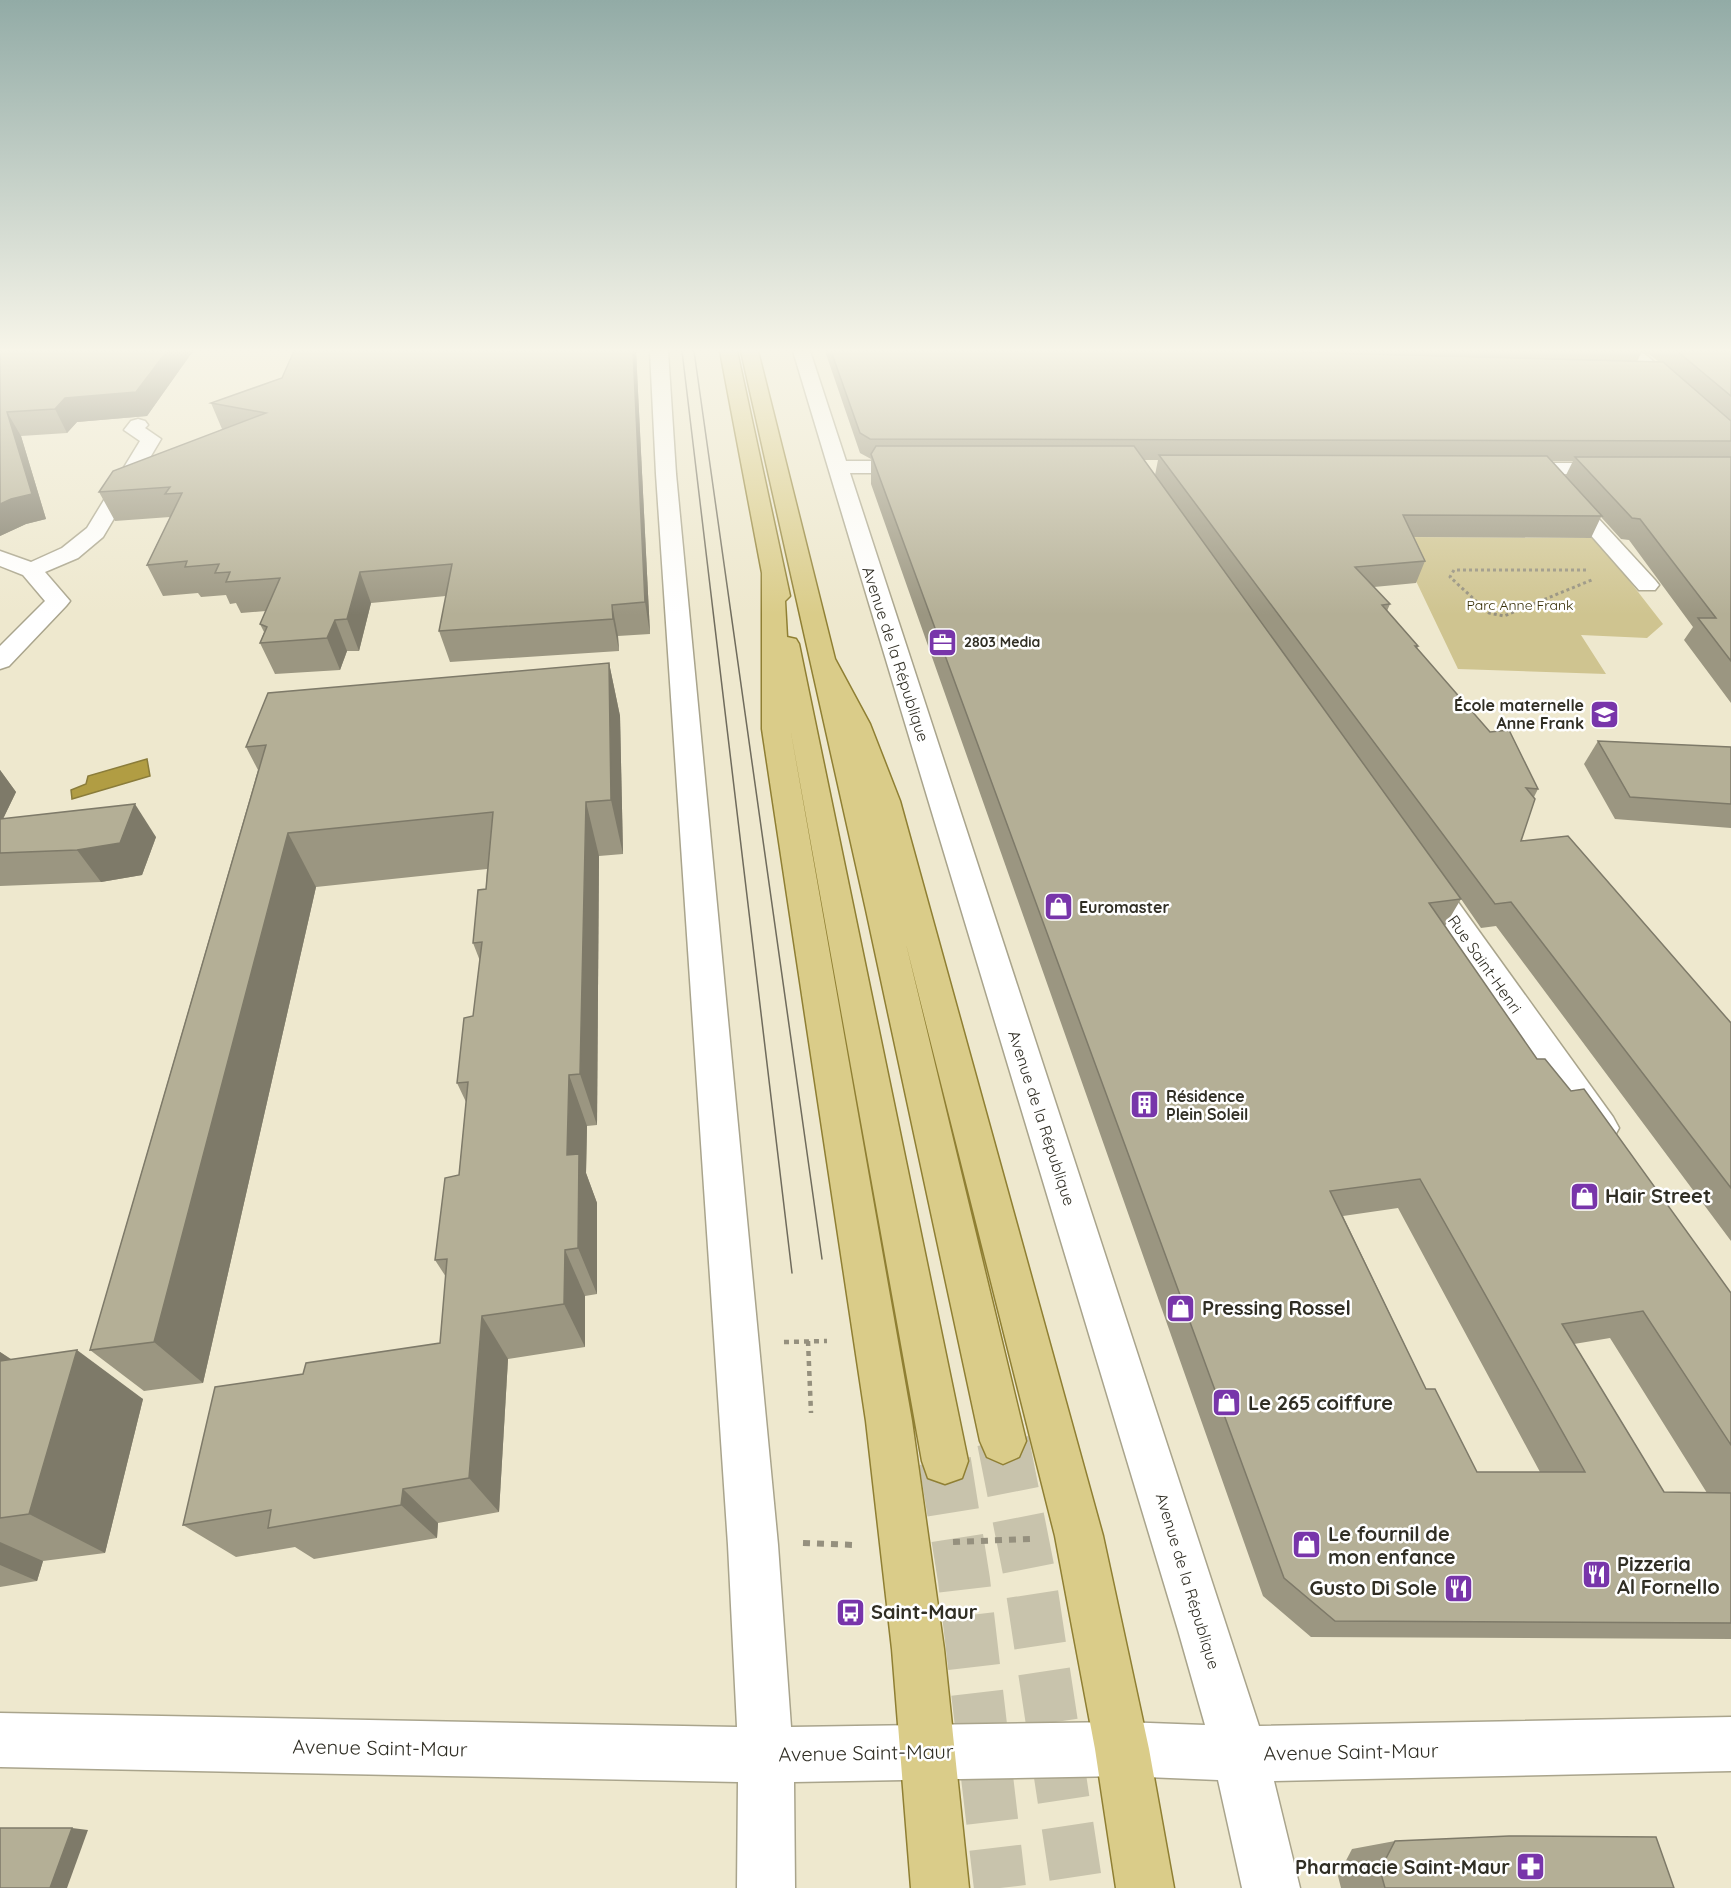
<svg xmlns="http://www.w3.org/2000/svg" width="1731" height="1888" viewBox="0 0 1731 1888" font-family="Quicksand,sans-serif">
<rect width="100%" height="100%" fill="#eee8ce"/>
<path fill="#cfc490" d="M1395,537L1596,538L1663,624L1647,638L1581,635L1606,674L1458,669Z"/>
<path fill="#b19d43" stroke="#8a7c3a" stroke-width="1.5" d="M147,759L150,776L72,799L71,790L86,784L88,776Z"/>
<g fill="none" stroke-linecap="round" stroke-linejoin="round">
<g stroke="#c8c3ac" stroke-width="52" stroke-dasharray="52 26" stroke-linecap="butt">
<path d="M1003,1441L1029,1572L1077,1888"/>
<path d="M945,1461L964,1580L1000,1888"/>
</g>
<defs>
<g id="minor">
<path d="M650,351H668L676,474L778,1545L791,1727L1122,1722L1205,1725L1178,1630L793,351H810L846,461H916L923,463L926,467L923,471L916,473H850L1259,1726L1731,1717V1771L1274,1781L1300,1888H1242L1218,1780L1122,1776L794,1782L795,1888H737L738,1782L0,1767V1713L737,1727L728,1545L656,474Z"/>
<path d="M1623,351H1641L1731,427V443L1724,441Z"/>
<path d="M138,419L145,421L148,425L145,428L161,439L103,537L78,558L45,572L70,601L66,606L9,666L0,669V646L45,601L23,575L0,566V551L31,562L62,548L87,528L140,441L124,430L131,421Z"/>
<path d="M1514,463H1615L1622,465L1625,469L1622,473L1615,475L1507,473L1504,469L1507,465Z"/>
<path d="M1566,489L1573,491L1655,580L1659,585L1655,590H1639L1559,499L1556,495L1559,491Z"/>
<path d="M1426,870L1437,873L1613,1117L1619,1128L1613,1139L1600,1144L1587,1139L1415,889L1410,881L1415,873Z"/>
</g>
<g id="major">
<path d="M720,351H737L790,596L785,601L787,637L796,639L799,644L968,1461L962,1478L945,1484L928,1478L922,1461L790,727L912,1421L944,1649L969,1888H911L892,1649L866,1421L762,729V573Z"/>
<path d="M741,351H758L835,659L870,724L900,801L1103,1536L1149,1749L1174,1888H1116L1095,1749L1055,1536L906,944L1026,1441L1019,1457L1003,1464L987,1457L980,1441L866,910Z"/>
</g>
</defs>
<use href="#minor" stroke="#a9a48c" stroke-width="3"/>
<use href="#major" stroke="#8f7f33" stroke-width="3"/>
<path stroke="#95907e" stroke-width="3" stroke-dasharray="3 3" stroke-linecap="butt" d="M1586,570H1454L1450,577L1489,613L1504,616L1594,579"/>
<g stroke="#95907e" stroke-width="4.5" stroke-dasharray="5 5" stroke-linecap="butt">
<path d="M808,1341L811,1413"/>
<path d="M784,1342L827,1341"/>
</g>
<g stroke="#95907e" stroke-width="6" stroke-dasharray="7 7" stroke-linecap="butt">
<path d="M953,1542L1030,1539"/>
<path d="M803,1543L855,1545"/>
</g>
<use href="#minor" fill="#fff" fill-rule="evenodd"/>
<use href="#major" fill="#dacc89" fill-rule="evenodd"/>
<g stroke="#6f6b5c" stroke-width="1.5">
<path d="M682,351L792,1273"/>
<path d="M694,351L822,1259"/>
</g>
</g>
<g fill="#9b9681" fill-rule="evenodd">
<path d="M0,351H193L147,416L77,422L67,433L21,436L46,519L26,524L0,536Z"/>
<path d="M294,351H636L650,634L618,636L619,651L450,662L439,631L446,596L371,603L359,651H347L340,670L275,674L260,643L264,632L260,624L266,611L241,613L236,603L230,604L226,595L201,597L198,593L163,596L147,565L170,517L115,521L99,492L222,429L211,403L282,378Z"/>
<path d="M825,351H1731V703L1684,640L1693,627L1629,540L1621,539L1601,517L1591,538L1414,537L1425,561L1416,583L1374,587L1390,604L1387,611L1418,646L1417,649L1538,789L1534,797L1521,841L1731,1023V1241L1496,926L1481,928L1461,899L1445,926L1537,1059L1731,1293V1639L1311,1637L1263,1596L871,484V459L860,453ZM1641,353L1649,354L1659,362H1637ZM1144,460H1158L1155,475ZM1551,461H1573L1565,477ZM1398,1208L1540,1472H1477L1426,1389L1343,1216ZM1610,1338L1707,1493L1664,1492L1574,1344Z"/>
<path d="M609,663L620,716L623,854L599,856L597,1125L587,1126L586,1173L597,1203V1294L585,1296V1347L508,1359L499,1512L438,1523L437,1538L314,1559L295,1547L236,1557L183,1525L303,1374L440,1343L446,1277L435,1260L459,1175L466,1102L457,1083L473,1016L480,961L473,943L486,889L487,869L316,887L203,1383L144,1391L90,1350L258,770L246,747Z"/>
<path d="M1598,741L1731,747V828L1615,819L1584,764Z"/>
<path d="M0,770L16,792L3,819L156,837L142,875L101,882L0,886Z"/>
<path d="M0,1352L11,1359L143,1399L105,1553L43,1561L37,1581L0,1587Z"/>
<path d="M1395,1841L1674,1888H1341L1338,1876L1352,1849Z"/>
</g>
<g fill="#7e7a69">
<path d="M167,351H193L147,416L77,422L67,433L55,409L65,398Z"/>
<path d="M633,351H636L650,634L645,602Z"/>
<path d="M7,412L21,436L46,519L26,524L0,536V504L11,499Z"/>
<path d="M360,572L371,603L359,651L347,619Z"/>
<path d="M612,605L618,636L619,651L613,619Z"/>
<path d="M335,620L347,651L340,670L327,638Z"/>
<path d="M609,663L620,716L623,854L611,800Z"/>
<path d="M0,770L16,792L0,825Z"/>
<path d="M586,802L599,856L597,1125L580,1074Z"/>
<path d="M135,804L156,837L142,875L101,882L77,850Z"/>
<path d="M288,833L316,887L203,1383L154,1342Z"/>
<path d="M569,1075L587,1126L586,1173L597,1203V1294L578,1248L567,1155Z"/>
<path d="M565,1250L585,1296V1347L564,1304Z"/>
<path d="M482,1316L508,1359L499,1512L469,1478Z"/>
<path d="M77,1350L143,1399L105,1553L29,1514Z"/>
<path d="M0,1352L64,1395L0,1373Z"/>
<path d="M403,1489L438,1523L437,1538L401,1505Z"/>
<path d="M0,1542L43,1561L37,1581L0,1565Z"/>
<path d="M72,1828L88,1830L67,1888H50Z"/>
</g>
<g fill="#b4af96" stroke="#7e7a69" stroke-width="1.5" fill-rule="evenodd">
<path d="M0,351H167L136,392L65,398L55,409L7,412L32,494L11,499L0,504Z"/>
<path d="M294,351H633L645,602L612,605L613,619L439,631L452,564L360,572L347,619L335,620L327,638L260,643L267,627L260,624L280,578L226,582L230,572L215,573L219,564L185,567L187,561L147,565L182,493L165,494L170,487L99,492L113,471L266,413L211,403L282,378Z"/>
<path d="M831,351H1260L1663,362L1731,421V441L870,439L860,433Z"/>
<path d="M1677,351H1731V396Z"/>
<path d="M876,446H1134L1461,899L1429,903L1537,1059H1545L1571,1091L1584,1089L1731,1293V1445L1643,1311L1562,1324L1664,1492L1731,1493V1623L1335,1621L1284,1578L871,454ZM1420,1179L1585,1472H1477L1435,1389H1426L1330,1191Z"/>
<path d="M1159,455L1547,456L1602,516L1403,515L1425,561L1355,567L1390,604L1382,605L1418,646H1415L1490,732L1509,730L1538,789L1526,788L1535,799L1521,841L1568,836L1731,1023V1188L1511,902L1495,904Z"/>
<path d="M1575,457H1731V661L1698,618H1716L1640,519L1632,518Z"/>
<path d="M609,663L611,800L586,802L580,1074L569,1075L567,1155L579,1154L578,1248L565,1250L564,1304L482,1316L469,1478L403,1489L401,1505L268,1528L271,1510L183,1525L215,1387L303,1374L306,1363L440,1343L447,1259L435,1260L445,1178L459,1175L468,1082L457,1083L464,1018L473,1016L482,942L473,943L478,890L486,889L493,812L288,833L154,1342L90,1350L266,745L246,747L268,693Z"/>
<path d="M1598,741L1731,747V804L1630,797Z"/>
<path d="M135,804L120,843L77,850L0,853V819Z"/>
<path d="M77,1350L29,1514L0,1518V1361Z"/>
<path d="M0,1828H72L50,1888H0Z"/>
<path d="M1509,1836L1656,1837L1674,1888H1385L1380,1870L1395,1841Z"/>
</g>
<linearGradient id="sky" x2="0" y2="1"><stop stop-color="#92aba6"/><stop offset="0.57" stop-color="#f7f5e9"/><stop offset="1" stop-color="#f7f5e9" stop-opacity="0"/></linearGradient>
<rect width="1731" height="615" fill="url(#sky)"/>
<defs>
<symbol id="office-square" viewBox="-11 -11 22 22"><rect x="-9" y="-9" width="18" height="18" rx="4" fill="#7835aa" stroke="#fff"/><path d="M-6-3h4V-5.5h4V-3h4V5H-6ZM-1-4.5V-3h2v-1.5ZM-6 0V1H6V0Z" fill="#fff"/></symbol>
<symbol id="school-square" viewBox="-11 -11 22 22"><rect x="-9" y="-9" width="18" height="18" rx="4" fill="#7835aa" stroke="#fff"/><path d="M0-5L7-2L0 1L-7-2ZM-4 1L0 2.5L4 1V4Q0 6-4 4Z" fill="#fff"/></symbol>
<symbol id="shop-square" viewBox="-11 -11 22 22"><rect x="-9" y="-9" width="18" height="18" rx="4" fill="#7835aa" stroke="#fff"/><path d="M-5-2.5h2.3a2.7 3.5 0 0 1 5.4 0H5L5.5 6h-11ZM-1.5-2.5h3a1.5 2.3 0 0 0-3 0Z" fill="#fff"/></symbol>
<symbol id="building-square" viewBox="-11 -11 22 22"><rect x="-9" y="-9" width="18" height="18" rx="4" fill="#7835aa" stroke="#fff"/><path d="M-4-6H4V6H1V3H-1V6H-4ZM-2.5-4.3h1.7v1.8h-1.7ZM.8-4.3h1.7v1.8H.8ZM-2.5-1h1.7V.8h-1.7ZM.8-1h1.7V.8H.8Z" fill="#fff"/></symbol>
<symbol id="restaurant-square" viewBox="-11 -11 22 22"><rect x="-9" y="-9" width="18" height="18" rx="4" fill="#7835aa" stroke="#fff"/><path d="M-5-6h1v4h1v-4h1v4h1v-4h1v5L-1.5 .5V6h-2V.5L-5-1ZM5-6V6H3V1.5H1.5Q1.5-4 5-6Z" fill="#fff"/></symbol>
<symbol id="bus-square" viewBox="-11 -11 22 22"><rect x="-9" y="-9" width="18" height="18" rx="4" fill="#7835aa" stroke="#fff"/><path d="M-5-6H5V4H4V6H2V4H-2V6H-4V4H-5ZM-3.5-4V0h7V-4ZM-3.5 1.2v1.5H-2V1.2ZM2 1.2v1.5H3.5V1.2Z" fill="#fff"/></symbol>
<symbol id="pharmacy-square" viewBox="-11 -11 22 22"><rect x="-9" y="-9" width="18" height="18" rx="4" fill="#7835aa" stroke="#fff"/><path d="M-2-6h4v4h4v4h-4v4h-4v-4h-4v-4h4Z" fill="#fff"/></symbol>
</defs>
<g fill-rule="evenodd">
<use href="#office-square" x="926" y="626" width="33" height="33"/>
<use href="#school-square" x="1588" y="698" width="33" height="33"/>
<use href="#shop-square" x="1042" y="890" width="33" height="33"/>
<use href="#building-square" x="1128" y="1088" width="33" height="33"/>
<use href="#shop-square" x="1568" y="1180" width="33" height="33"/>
<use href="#shop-square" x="1164" y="1292" width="33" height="33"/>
<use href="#shop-square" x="1210" y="1386" width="33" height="33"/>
<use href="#shop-square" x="1290" y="1528" width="33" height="33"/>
<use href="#restaurant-square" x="1580" y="1558" width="33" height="33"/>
<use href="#restaurant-square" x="1442" y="1572" width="33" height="33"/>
<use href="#bus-square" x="834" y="1596" width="33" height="33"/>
<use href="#pharmacy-square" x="1514" y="1850" width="33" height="33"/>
</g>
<g text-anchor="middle" stroke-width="5" stroke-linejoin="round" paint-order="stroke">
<g font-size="14" fill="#372f06" stroke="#fff">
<text x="1520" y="610">Parc Anne Frank</text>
</g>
<g font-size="14" font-weight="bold" fill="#302e24" stroke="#fff" text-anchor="start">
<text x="964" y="647">2803 Media</text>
</g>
<g font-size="16" fill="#302e24" stroke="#fff">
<text transform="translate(896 654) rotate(72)" y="6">Avenue de la République</text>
<text transform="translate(1485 964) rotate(55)" y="6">Rue Saint-Henri</text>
<text transform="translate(1042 1118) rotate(72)" y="6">Avenue de la République</text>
<text transform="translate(1188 1581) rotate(73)" y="6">Avenue de la République</text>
</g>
<g font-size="16" font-weight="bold" fill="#302e24" stroke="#fff" text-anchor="start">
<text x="1584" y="711" text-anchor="end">École maternelle<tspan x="1584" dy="18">Anne Frank</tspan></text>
<text x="1079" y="913">Euromaster</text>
<text x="1166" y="1102">Résidence<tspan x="1166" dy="18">Plein Soleil</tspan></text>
</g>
<g font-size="20" font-weight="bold" fill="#302e24" stroke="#fff" text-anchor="start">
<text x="1605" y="1203">Hair Street</text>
<text x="1202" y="1315">Pressing Rossel</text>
<text x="1248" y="1410">Le 265 coiffure</text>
<text x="1328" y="1541">Le fournil de<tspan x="1328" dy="23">mon enfance</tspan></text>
<text x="1617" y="1571">Pizzeria<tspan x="1617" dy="23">Al Fornello</tspan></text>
<text x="1437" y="1595" text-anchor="end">Gusto Di Sole</text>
<text x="871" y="1619">Saint-Maur</text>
<text x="1510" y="1874" text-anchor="end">Pharmacie Saint-Maur</text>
</g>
<g font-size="20" fill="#302e24" stroke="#fff">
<text transform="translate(380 1748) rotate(1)" y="7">Avenue Saint-Maur</text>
<text transform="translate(1351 1752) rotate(-1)" y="7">Avenue Saint-Maur</text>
<text transform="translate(866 1753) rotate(-1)" y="7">Avenue Saint-Maur</text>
</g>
</g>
</svg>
